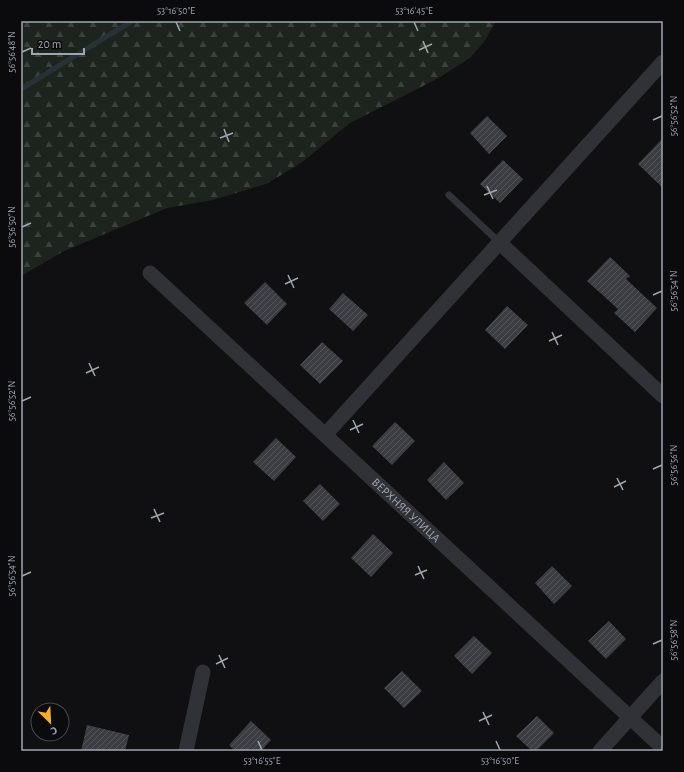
<svg xmlns="http://www.w3.org/2000/svg" width="684" height="772" viewBox="0 0 684 772" font-family="'Alegreya Sans',sans-serif">
<defs>
<pattern id="forest-firs" width="22" height="20" patternUnits="userSpaceOnUse"><rect width="22" height="20" fill="#1c241d"/><path d="M5 1l3.5 6h-7zM16 11l3.5 6h-7z" fill="#3a413b"/></pattern>
<pattern id="building-hatch" width="6" height="6" patternUnits="userSpaceOnUse"><rect width="6" height="6" fill="#3c3d42"/><path d="M-1 1l2-2M0 6l6-6M5 7l2-2" fill="none" stroke="#55565b"/></pattern>
</defs>
<rect width="100%" height="100%" fill="#101012"/>
<path fill="url(#forest-firs)" d="M21,21H496L484,42L470,58L437,79L350,123L301,163L266,184L213,200L167,208L64,251L21,276Z"/>
<g fill="none" stroke-linecap="round" stroke-linejoin="round">
<path stroke="#283137" stroke-width="5" d="M21,89L132,21"/>
</g>
<g fill="url(#building-hatch)">
<path d="M487,116L507,136L489,154L470,133Z"/>
<path d="M663,138V188L638,164Z"/>
<path d="M503,160L523,179L500,203L480,184Z"/>
<path d="M610,257L630,276L626,279L657,308L635,332L614,313L618,309L587,281Z"/>
<path d="M265,282L287,304L267,325L244,303Z"/>
<path d="M343,293L368,315L353,331L329,309Z"/>
<path d="M507,306L528,325L505,349L485,330Z"/>
<path d="M322,342L343,361L320,384L300,365Z"/>
<path d="M395,422L415,441L392,465L372,446Z"/>
<path d="M276,438L296,457L274,481L253,462Z"/>
<path d="M444,462L464,483L446,500L427,480Z"/>
<path d="M320,484L340,504L323,521L303,501Z"/>
<path d="M373,534L393,553L371,577L351,558Z"/>
<path d="M552,566L572,586L554,604L535,583Z"/>
<path d="M609,621L626,639L606,659L588,641Z"/>
<path d="M474,636L492,653L472,674L454,656Z"/>
<path d="M402,671L422,691L404,708L384,688Z"/>
<path d="M537,716L554,733L536,751H532L516,736Z"/>
<path d="M251,721L271,740L261,751H235L229,745Z"/>
<path d="M87,725L129,735L125,751H81Z"/>
</g>
<g fill="none" stroke-linecap="round" stroke-linejoin="round">
<path stroke="#313237" stroke-width="7" d="M449,195L499,242"/>
<g stroke="#313237" stroke-width="15">
<path d="M499,242L663,396"/>
<path id="s1" d="M150,273L663,748"/>
<path d="M325,435L663,62"/>
<path d="M186,751L203,672"/>
<path d="M600,751L663,681"/>
</g>
</g>
<path fill="none" stroke="#a1a6b3" stroke-width="1.5" d="M176,22L180,31M414,22L418,31M423,41L428,53M419,50L432,44M22,52L31,48M653,120L662,116M224,129L229,142M220,138L233,133M487,186L493,199M484,195L497,190M22,227L31,223M288,275L294,288M285,284L298,278M653,295L662,291M552,332L558,345M549,341L562,335M89,363L95,376M86,373L99,367M22,401L31,397M353,420L359,433M350,430L363,424M653,469L662,465M617,478L623,490M614,487L626,481M154,509L160,522M151,518L164,513M418,566L424,579M415,575L427,570M22,576L31,572M653,644L662,640M219,655L225,668M216,664L228,658M483,712L489,725M479,721L492,715M258,741L262,750M496,741L500,750"/>
<g text-anchor="middle" stroke-width="3" stroke-linejoin="round" paint-order="stroke">
<g font-size="12" fill="#a1a6b3" stroke="#0b0b0d">
<text dy="4" stroke="none"><textPath href="#s1" startOffset="349">ВЕРХНЯЯ УЛИЦА</textPath></text>
</g>
</g>
<rect width="684" height="772" fill="none" stroke="#0b0b0d" stroke-width="44"/>
<g transform="translate(50 722) rotate(156)"><circle r="19" fill="#0b0b0d" stroke="#47494f"/>
<path d="M0-3L7 15L0 10L-7 15Z" fill="#f8ae22"/>
<text y="-6" font-size="11" font-weight="bold" text-anchor="middle" fill="#a1a6b3">С</text>
</g>
<path d="M32 48v6h52v-6" fill="none" stroke="#a1a6b3" stroke-width="2"/>
<text x="38" y="48" font-size="12" fill="#a1a6b3" stroke="#0b0b0d" stroke-width="3" paint-order="stroke">20 m</text>
<rect x="22" y="22" width="640" height="728" fill="none" stroke="#a1a6b3" stroke-width="1.5"/>
<g font-size="10" text-anchor="middle" fill="#a1a6b3">
<text x="176" y="14">53°16'50"E</text>
<text x="414" y="14">53°16'45"E</text>
<text transform="translate(11 52) rotate(-90)" y="4">56°56'48"N</text>
<text transform="translate(673 116) rotate(-90)" y="4">56°56'52"N</text>
<text transform="translate(11 227) rotate(-90)" y="4">56°56'50"N</text>
<text transform="translate(673 291) rotate(-90)" y="4">56°56'54"N</text>
<text transform="translate(11 401) rotate(-90)" y="4">56°56'52"N</text>
<text transform="translate(673 465) rotate(-90)" y="4">56°56'56"N</text>
<text transform="translate(11 576) rotate(-90)" y="4">56°56'54"N</text>
<text transform="translate(673 640) rotate(-90)" y="4">56°56'58"N</text>
<text x="262" y="764">53°16'55"E</text>
<text x="500" y="764">53°16'50"E</text>
</g>
</svg>
